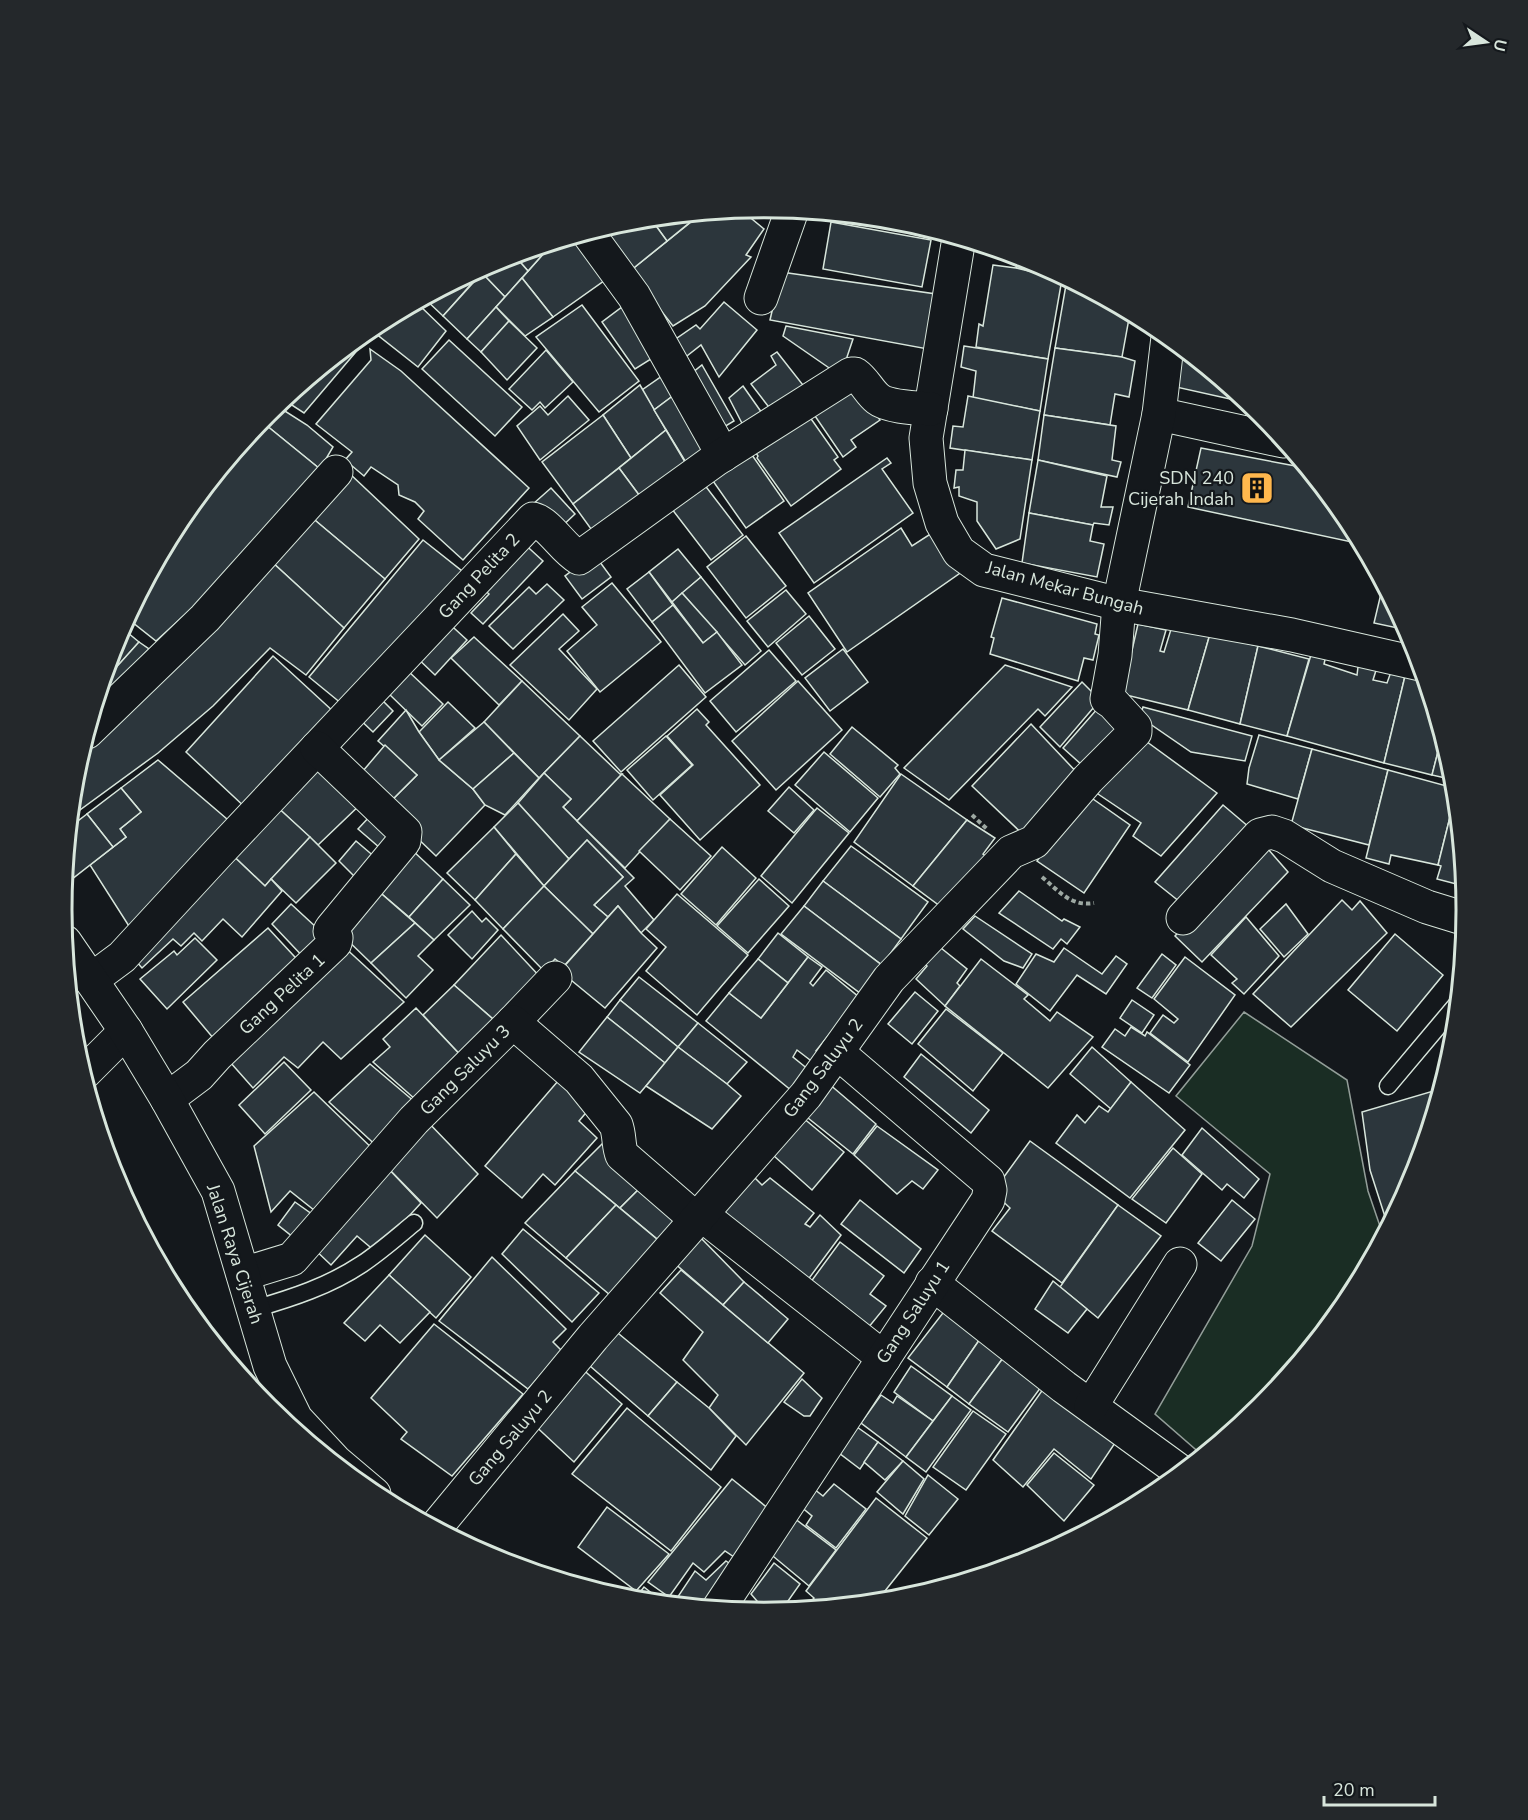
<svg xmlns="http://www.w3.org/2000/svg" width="1528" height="1820" viewBox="0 0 1528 1820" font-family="'Nunito Sans',sans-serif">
<rect width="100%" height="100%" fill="#14181c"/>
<path fill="#1a2d24" stroke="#939e99" stroke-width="1.5" d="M1244,1012L1347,1080L1368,1191L1383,1235L1348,1301L1261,1407L1202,1455L1155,1414L1252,1246L1270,1174L1176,1096Z"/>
<g fill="#2c363c" stroke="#d8e6dc" stroke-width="1.5">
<path d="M741,210L764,229L746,255L751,257L705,306L673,326L630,271L701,214Z"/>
<path d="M691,215L694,219L667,241L651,219Z"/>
<path d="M651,219L667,241L630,271L598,230L627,221Z"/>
<path d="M831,222L931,240L922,287L823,269Z"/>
<path d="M582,235L615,273L553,317L522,278L553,243Z"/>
<path d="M553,243L528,271L514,255Z"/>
<path d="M514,255L528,271L505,297L482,273L489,264Z"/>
<path d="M1019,257L1033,261L1062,277V279L1016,268Z"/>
<path d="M489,264L443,316L425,299Z"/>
<path d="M993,265L1016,268L1062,279L1048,359L976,347L979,324L983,326Z"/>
<path d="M781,272L943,295L933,350L770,320Z"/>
<path d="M482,273L505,297L467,339L443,316Z"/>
<path d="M522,278L553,317L525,336L496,307Z"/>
<path d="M1067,279L1130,313L1122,357L1055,348Z"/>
<path d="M724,302L757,330L719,377L701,345L678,363L667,345L696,325L700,329Z"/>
<path d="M417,303L446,331L418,367L370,329Z"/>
<path d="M626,304L651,359L635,369L602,322Z"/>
<path d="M582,305L639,381L599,412L536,337Z"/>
<path d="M496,307L509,321L481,352L467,339Z"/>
<path d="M509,321L537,348L507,380L481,352Z"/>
<path d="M786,326L853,339L843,369L835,372L783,336Z"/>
<path d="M365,333L366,340L304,413L284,400Z"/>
<path d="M449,340L522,407L495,436L422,369Z"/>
<path d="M1174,342L1248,403L1176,387Z"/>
<path d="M964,346L1048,359L1040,411L973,398L976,371L961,367Z"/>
<path d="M1055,348L1122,357L1135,361L1129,397L1115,394L1110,425L1044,415Z"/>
<path d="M370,349L401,371L529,488L463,560L418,519L424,511L415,502L399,495L398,485L371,467L364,476L345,460L352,452L316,424L371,360Z"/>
<path d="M546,350L573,382L545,408L540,402L532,410L509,389Z"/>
<path d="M777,352L810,394L778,419L751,384L776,365L771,356Z"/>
<path d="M702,365L734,421L719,430L692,373Z"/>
<path d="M665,374L674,395L654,410L642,390Z"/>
<path d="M640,385L666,430L631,458L603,415Z"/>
<path d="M743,386L769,423L749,437L729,398Z"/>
<path d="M860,389L880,420L851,440L856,447L843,457L815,416L853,390Z"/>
<path d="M674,395L717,451L690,469L654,410Z"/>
<path d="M568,396L589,420L540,460L517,426L540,406L548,415Z"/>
<path d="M968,396L1040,411L1032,460L950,448L953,426L963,427Z"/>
<path d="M277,406L307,425L333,447L320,469L261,421Z"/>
<path d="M802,406L838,457L834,460L841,469L791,506L757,458L758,456L750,444Z"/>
<path d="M603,415L631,458L573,504L542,462Z"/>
<path d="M1044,415L1116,426L1112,460L1121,462L1117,477L1038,460Z"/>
<path d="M261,421L320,469L200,601L156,641L127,618L180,519Z"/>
<path d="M666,430L688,467L645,503L619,468Z"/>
<path d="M1201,448L1306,468L1348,520L1361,544L1188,507Z"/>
<path d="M965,450L1032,460L1020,539L996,549L977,521V502L959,496V487L954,488L956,470H963Z"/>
<path d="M752,455L784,501L746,528L713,481Z"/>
<path d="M887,458L891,463L882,469L913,513L814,583L779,533Z"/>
<path d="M1038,460L1107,476L1101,507H1113L1109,525L1094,523L1093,525L1029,513Z"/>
<path d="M619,468L645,503L599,540L573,504Z"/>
<path d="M349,473L419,539L385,579L310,516Z"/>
<path d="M697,475L743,535L711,560L665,500Z"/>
<path d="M551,488L575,514L557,531L533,504Z"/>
<path d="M1029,513L1093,525L1090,541L1104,544L1097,577L1022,563Z"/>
<path d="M310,516L385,579L344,628L272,562Z"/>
<path d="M901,528L912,546L935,531L963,571L847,652L808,593Z"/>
<path d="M746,536L786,586L746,618L707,567Z"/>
<path d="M519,539L543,561L483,624L471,613L489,594L481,587Z"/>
<path d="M423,540L462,571L353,713L309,677Z"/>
<path d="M678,549L701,577L672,602L649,572Z"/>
<path d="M594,554L611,577L582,599L565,576Z"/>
<path d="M272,562L344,628L306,675L270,648L213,706L158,753L73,815L71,813L75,773L84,744Z"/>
<path d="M649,572L673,605L652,622L627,589Z"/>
<path d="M701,577L761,651L745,665L682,593Z"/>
<path d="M612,583L661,642L600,692L567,651L597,625L582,607Z"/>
<path d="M547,584L564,600L513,649L489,626L529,587L536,594Z"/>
<path d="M1383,585L1407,630L1374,623Z"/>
<path d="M786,590L806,614L768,647L747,621Z"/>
<path d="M682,593L717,632L703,643L672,602Z"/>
<path d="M1002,598L1097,624L1095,634L1099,635L1093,660L1084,658L1078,681L990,654L994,638L991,637Z"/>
<path d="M673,605L703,643L717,632L742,665L705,693L652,622Z"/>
<path d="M563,614L579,631L559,649L597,689L569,720L510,665Z"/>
<path d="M809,616L835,649L802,675L776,643Z"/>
<path d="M443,618L467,640L435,675L412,653Z"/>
<path d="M1138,624L1166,630L1160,651L1164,652L1172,626L1210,634L1188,710L1122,694Z"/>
<path d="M122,628L139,642L103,683L115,641Z"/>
<path d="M1210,634L1258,646L1240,724L1188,710Z"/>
<path d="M474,637L522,681L499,705L451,658Z"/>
<path d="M139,642L149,649L94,710L103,682Z"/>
<path d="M1258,646L1309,659L1287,736L1240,724Z"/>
<path d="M1313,648L1327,651L1324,664L1357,675L1359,659L1378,664L1373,680L1387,683L1392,669L1406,672L1384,763L1287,736Z"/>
<path d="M843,649L868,682L830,711L805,678Z"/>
<path d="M769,650L796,681L736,732L710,701Z"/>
<path d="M273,656L335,713L248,810L186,752Z"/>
<path d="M679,665L706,697L621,772L593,741Z"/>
<path d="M1005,665L1072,687L1045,716L1038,709L949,800L904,768Z"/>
<path d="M407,670L443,704L422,726L388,693Z"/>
<path d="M1406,672L1424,677L1426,685L1425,692L1429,693L1442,736L1432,775L1384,763Z"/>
<path d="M522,681L580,736L539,778L484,722Z"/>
<path d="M798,681L842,730L776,790L732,741Z"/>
<path d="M1082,682L1100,700L1060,747L1040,727Z"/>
<path d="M373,691L393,711L373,732L353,713Z"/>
<path d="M448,702L475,728L439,760L419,732Z"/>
<path d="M1143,707L1252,736L1245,761L1191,752L1140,717Z"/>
<path d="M1098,708L1127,733L1092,774L1063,748Z"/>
<path d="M697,709L709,722L706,725L760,785L700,840L660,795L693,765L667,736Z"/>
<path d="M406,710L419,732L439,760L473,789L485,805L436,856L385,807L417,775L378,741Z"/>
<path d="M484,722L514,753L473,789L439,760Z"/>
<path d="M1031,724L1083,779L1030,841L972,786Z"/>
<path d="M852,727L898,765L895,768L900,774L880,797L830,754Z"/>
<path d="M1259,735L1312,749L1298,799L1247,784L1249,768Z"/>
<path d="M580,736L620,774H622L577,821L563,807L571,799L544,773Z"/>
<path d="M666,736L692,765L653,800L627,770Z"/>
<path d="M1442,736L1453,773L1454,780L1432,775Z"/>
<path d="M1143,739L1217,793L1161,856L1133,836L1141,823L1092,790Z"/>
<path d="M385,745L417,775L385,807L357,778Z"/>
<path d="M1312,749L1388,770L1369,845L1291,825Z"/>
<path d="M824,752L878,798L850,832L795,785Z"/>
<path d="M514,753L539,778L505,815L485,805L473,789Z"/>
<path d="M313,754L365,800L318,845L274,804Z"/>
<path d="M158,760L234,825L134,934L90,865L126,837L120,829L141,812L121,788Z"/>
<path d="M1388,770L1454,788L1455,797L1438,865L1391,855L1389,864L1366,858Z"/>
<path d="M544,773L571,799L563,807L634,878L625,886L654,920L641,933L618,906L608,917L594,905L623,877L587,840L569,859L518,803Z"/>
<path d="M622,774L670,819L625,868L577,821Z"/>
<path d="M901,774L967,820L913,886L854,842Z"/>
<path d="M789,787L814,810L794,833L768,811Z"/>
<path d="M121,788L141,812L120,829L126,837L113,847L87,814Z"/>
<path d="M1083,792L1130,825L1084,893L1037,861Z"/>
<path d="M1455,797L1464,886L1437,879L1441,866L1438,865Z"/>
<path d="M518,803L569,859L544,886L494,827Z"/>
<path d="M274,804L310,837L265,886L225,848Z"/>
<path d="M1223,805L1256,833L1190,910L1155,882Z"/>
<path d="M817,808L849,833L792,903L761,876Z"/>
<path d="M87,814L113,847L72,879L66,868L70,827Z"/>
<path d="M371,815L398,842L387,854L358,829Z"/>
<path d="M670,819L711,856L680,890L639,851Z"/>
<path d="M967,820L995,838L983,854L988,858L944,909L913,886Z"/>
<path d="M494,827L516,854L475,900L447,873Z"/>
<path d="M310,837L336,863L296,903L271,879Z"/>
<path d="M587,840L623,877L594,905L608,917L593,934L544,886Z"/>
<path d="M1260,840L1288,872L1202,962L1175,936Z"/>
<path d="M356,841L383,864L363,885L339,861Z"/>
<path d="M851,846L928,902L901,939L823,881Z"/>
<path d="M722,847L756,878L716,925L681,894Z"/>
<path d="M225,848L265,886L271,879L282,891L242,937L223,919L202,941L194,933L181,946L173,939L142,968L129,953Z"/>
<path d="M411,849L443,879L409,917L376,889Z"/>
<path d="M516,854L544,886L503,929L475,900Z"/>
<path d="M443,879L470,905L434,940L409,917Z"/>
<path d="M759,879L789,906L748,953L717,926Z"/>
<path d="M823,881L901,939L882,965L804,906Z"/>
<path d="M544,886L593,934L564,966L555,959L544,971L503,929Z"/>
<path d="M376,889L415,923L371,963L339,932Z"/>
<path d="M1019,891L1062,921L1064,919L1080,927L1067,944L1061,939L1053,949L999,913Z"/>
<path d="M677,894L748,955L697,1015L646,971L666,947L646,929Z"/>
<path d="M1342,900L1352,910L1360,901L1387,933L1291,1027L1253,994Z"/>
<path d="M291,904L331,941L308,962L272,924Z"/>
<path d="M1286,904L1308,934L1284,957L1260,929Z"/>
<path d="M618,906L641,933L657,948L605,1008L560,971Z"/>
<path d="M804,906L883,966L868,999L781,934Z"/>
<path d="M472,911L482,922L486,918L498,930L472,959L448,935Z"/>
<path d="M975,916L1032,954L1023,968L1004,961L963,929Z"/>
<path d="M1246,917L1279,956L1244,994L1232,983L1237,979L1211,955Z"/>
<path d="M415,923L434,940L418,956L433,970L406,998L371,963Z"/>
<path d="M268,928L306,969L219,1045L183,1002Z"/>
<path d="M778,933L808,957L788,983L758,959Z"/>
<path d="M1395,934L1443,975L1397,1031L1348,990Z"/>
<path d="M501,935L543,980L501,1026L454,985Z"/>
<path d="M195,938L217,960L167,1009L140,979L174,951L177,955Z"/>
<path d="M936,944L967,969L957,983L960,986L945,1006L916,979L927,966L923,962Z"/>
<path d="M342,945L404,1002L341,1059L323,1042L298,1068L284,1057L253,1088L222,1053Z"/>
<path d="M1064,948L1102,974L1116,956L1127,964L1106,994L1077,975L1050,1011L1016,984L1036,954L1054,962Z"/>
<path d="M1162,954L1176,965L1152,998L1137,988Z"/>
<path d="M808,957L822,967L810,983L813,986L826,970L865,1002L847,1012L816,1051L821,1055L814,1063L797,1050L793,1057L809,1070L792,1091L706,1021L729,993L761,1018Z"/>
<path d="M1185,957L1235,995L1188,1062L1150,1033L1163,1015L1174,1023L1178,1019L1154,999Z"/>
<path d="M758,959L788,983L761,1018L729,993Z"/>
<path d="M981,959L1028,995L1024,999L1050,1021L1057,1012L1093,1037L1048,1088L945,1006Z"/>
<path d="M639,977L698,1023L678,1047L620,1000Z"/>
<path d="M454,985L501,1026L466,1061L423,1015Z"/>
<path d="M915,992L938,1011L912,1044L888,1024Z"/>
<path d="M620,1000L678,1047L665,1063L607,1017Z"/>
<path d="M1132,1000L1154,1015L1142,1033L1120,1018Z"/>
<path d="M416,1008L466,1061L424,1107L373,1062L390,1047L383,1039Z"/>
<path d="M946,1009L1003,1053L973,1091L918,1044Z"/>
<path d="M607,1017L665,1063L640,1093L579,1052Z"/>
<path d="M698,1023L747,1062L727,1084L678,1047Z"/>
<path d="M1131,1027L1145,1036L1147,1032L1190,1065L1169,1093L1102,1047L1115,1029L1125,1036Z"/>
<path d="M678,1047L727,1084L741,1096L712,1129L646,1086Z"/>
<path d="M1092,1047L1131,1082L1111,1109L1070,1074Z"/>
<path d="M921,1054L989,1110L971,1133L904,1077Z"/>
<path d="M284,1062L311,1090L265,1134L239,1105Z"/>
<path d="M370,1064L422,1108L382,1151L329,1102Z"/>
<path d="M558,1081L590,1108L579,1121L597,1138L555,1185L543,1174L522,1198L485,1166Z"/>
<path d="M1131,1082L1185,1130L1130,1198L1056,1143L1077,1115L1085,1123L1099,1106L1108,1112Z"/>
<path d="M828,1083L876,1124L853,1154L798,1110Z"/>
<path d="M1440,1089L1413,1179L1388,1226L1370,1170L1362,1112Z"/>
<path d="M314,1092L379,1155L324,1218L290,1191L271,1212L254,1146Z"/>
<path d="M802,1117L844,1152L812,1190L774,1156Z"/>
<path d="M424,1118L478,1174L437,1218L383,1163Z"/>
<path d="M877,1126L938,1170L923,1189L912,1181L897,1194L854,1155Z"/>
<path d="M1202,1128L1259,1179L1244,1198L1227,1184L1222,1190L1182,1155Z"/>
<path d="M1030,1141L1118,1205L1062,1283L992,1231L1010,1208L993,1192Z"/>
<path d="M602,1144L646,1182L620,1208L575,1171Z"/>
<path d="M1173,1148L1202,1174L1166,1223L1132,1199Z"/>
<path d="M383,1163L421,1203L376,1252L357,1236L331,1265L310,1245Z"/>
<path d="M575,1171L616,1205L566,1258L525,1223Z"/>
<path d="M753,1176L762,1185L770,1178L814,1213L805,1224L810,1227L820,1215L841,1235L807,1281L722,1210Z"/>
<path d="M646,1182L685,1217L662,1243L620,1208Z"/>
<path d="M860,1200L921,1249L904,1273L841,1224Z"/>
<path d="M1232,1200L1255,1219L1221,1261L1198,1243Z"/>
<path d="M295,1202L323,1222L303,1245L278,1225Z"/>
<path d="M616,1205L658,1240L610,1295L566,1258Z"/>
<path d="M1118,1205L1161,1236L1098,1318L1060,1287Z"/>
<path d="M523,1229L599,1293L572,1322L502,1254Z"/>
<path d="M425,1235L471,1277L436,1318L389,1275Z"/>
<path d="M698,1235L744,1282L723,1305L673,1262Z"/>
<path d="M840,1242L884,1276L870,1294L886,1306L868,1328L810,1283Z"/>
<path d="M492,1257L566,1329L553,1342L562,1351L528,1389L439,1321Z"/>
<path d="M681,1270L804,1373L746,1445L709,1408L718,1395L683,1360L703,1332L660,1293Z"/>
<path d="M389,1275L430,1312L400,1343L380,1325L365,1341L344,1323Z"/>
<path d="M1053,1281L1087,1309L1068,1333L1035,1309Z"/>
<path d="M744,1282L788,1319L768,1343L723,1305Z"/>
<path d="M946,1309L982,1336L947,1387L908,1358Z"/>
<path d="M434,1324L523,1394L452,1476L401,1439L407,1432L371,1398Z"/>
<path d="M613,1329L677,1382L648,1416L583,1360Z"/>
<path d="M982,1336L1006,1354L969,1404L947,1387Z"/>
<path d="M1006,1354L1044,1383L1008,1432L969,1404Z"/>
<path d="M579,1366L622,1404L574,1462L529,1420Z"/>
<path d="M911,1366L952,1396L933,1421L894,1392Z"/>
<path d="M802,1379L822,1398L810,1416H804L784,1402Z"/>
<path d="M677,1382L709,1408L736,1436L711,1470L648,1416Z"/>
<path d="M1046,1385L1119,1437L1091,1479L1054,1449L1023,1487L993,1460Z"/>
<path d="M881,1395L893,1403L897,1396L933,1421L906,1457L861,1423Z"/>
<path d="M952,1396L971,1410L926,1472L906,1457Z"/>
<path d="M627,1408L721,1487L671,1551L572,1474Z"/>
<path d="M973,1411L1006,1434L966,1490L933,1467Z"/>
<path d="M857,1427L878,1442L860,1469L839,1453Z"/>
<path d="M878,1442L903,1461L885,1480L864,1462Z"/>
<path d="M1054,1453L1094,1485L1064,1521L1027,1485Z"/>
<path d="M903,1461L924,1479L903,1514L877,1492Z"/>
<path d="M928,1475L958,1499L929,1535L905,1516Z"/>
<path d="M732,1479L775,1514L740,1561L725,1551L704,1572L693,1563L669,1597L648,1582Z"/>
<path d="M834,1484L866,1509L836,1548L806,1525L812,1516L800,1506L814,1489L823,1496Z"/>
<path d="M876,1498L927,1538L877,1601L805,1608L814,1598L806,1591Z"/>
<path d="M607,1507L669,1554L636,1591L578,1547Z"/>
<path d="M794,1518L836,1550L809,1586L768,1552Z"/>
<path d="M726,1561L738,1569L709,1607L685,1605L677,1598L695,1571L706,1580Z"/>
<path d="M774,1563L800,1584L781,1611L764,1612L748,1611L757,1601L751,1594Z"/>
<path d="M644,1587L664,1603L634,1600Z"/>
</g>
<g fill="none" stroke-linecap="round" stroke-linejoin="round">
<defs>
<g id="service">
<path d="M1388,1086L1457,1004"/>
<path d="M254,1309C292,1298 329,1286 362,1264C380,1252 397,1237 414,1223"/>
</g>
<g id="minor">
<path d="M588,233L634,296L723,455"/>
<path d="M959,238L926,438L930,483L942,523L959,552L984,570L1119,604L1292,635L1420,664"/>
<path d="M761,298L792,210"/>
<path d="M1159,414L1283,441"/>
<path d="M87,732L205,618L336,472"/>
<path d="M1183,918L1260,835L1272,832L1284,836L1332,866L1427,907L1466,919"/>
<path d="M91,980L122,957L218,853L533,519C549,523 563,549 579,558L715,460L851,374H855C865,381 869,392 878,399C888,407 918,408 931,409"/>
<path d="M513,1022L555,978"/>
<path d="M83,1074L126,1031"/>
<path d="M167,1099L199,1075L217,1055L335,943L336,938L330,931L332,928L404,841L405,832L317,748"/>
<path d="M702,1215L884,1358"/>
<path d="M243,1274L292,1259L414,1120L513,1022L579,1079L616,1125C620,1136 618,1145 622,1155L697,1220"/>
<path d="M932,1283L1064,1387L1181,1472"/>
<path d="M1091,1406L1180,1264"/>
<path d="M436,1527L593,1337L806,1095L889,979L1011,852L1034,842L1088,779L1135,732V727L1113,703L1107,699L1115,655L1119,604L1159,414L1168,337"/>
<path d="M719,1608L988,1200L990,1190L988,1181L837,1052"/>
</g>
<path id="secondary" d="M65,942L126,1031L167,1099L218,1191L270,1366L296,1419L335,1461L374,1494"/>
</defs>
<use href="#service" stroke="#d8e6dc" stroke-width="19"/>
<use href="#minor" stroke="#d8e6dc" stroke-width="35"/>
<use href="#secondary" stroke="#d8e6dc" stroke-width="35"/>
<g stroke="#9da8a2" stroke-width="4" stroke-dasharray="4.5 3" stroke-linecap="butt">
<path d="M972,815L987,829"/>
<path d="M1042,877C1059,891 1071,907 1094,903"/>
</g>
<use href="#service" stroke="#14181c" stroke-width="16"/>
<use href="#minor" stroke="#14181c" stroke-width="33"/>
<use href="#secondary" stroke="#14181c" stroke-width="33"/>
</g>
<defs>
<symbol id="building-square" viewBox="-11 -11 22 22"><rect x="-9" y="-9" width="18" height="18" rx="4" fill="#ffb74d" stroke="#14181c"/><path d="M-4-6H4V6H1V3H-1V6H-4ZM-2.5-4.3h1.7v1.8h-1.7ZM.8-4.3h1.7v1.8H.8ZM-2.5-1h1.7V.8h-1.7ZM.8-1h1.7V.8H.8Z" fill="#111"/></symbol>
</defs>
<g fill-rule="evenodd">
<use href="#building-square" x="1238" y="469" width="38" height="38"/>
</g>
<g text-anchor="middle" stroke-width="4.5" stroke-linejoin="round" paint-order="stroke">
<g font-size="18" fill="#d8e6dc" stroke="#14181c" text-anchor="end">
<text x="1234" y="484">SDN 240<tspan x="1234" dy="21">Cijerah Indah</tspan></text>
</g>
<g font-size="18" fill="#d8e6dc" stroke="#14181c">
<text transform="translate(479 576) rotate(-47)" y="6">Gang Pelita 2</text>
<text transform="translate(1065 588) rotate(15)" y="6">Jalan Mekar Bungah</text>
<text transform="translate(282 994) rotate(-43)" y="6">Gang Pelita 1</text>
<text transform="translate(823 1068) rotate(-53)" y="6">Gang Saluyu 2</text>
<text transform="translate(465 1070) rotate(-45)" y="6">Gang Saluyu 3</text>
<text transform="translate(235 1254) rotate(72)" y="6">Jalan Raya Cijerah</text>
<text transform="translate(913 1312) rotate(-57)" y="6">Gang Saluyu 1</text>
<text transform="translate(510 1438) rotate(-50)" y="6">Gang Saluyu 2</text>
</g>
</g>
<path d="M0 0H1528V1820H0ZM72 910a692 692 0 1 1 1384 0a692 692 0 1 1-1384 0Z" fill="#24282b" fill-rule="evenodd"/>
<path fill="none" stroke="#d8e6dc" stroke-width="3" d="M72 910a692 692 0 1 1 1384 0a692 692 0 1 1-1384 0Z"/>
<g transform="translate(1486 42) rotate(103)" stroke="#14181c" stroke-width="4.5" paint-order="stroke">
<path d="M0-4.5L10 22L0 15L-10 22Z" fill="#d8e6dc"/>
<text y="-9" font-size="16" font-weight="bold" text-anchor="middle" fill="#d8e6dc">U</text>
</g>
<path d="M1324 1796v9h111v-9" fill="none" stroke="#d8e6dc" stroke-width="3"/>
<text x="1333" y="1796" font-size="18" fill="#d8e6dc" stroke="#14181c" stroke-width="4.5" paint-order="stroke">20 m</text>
</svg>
